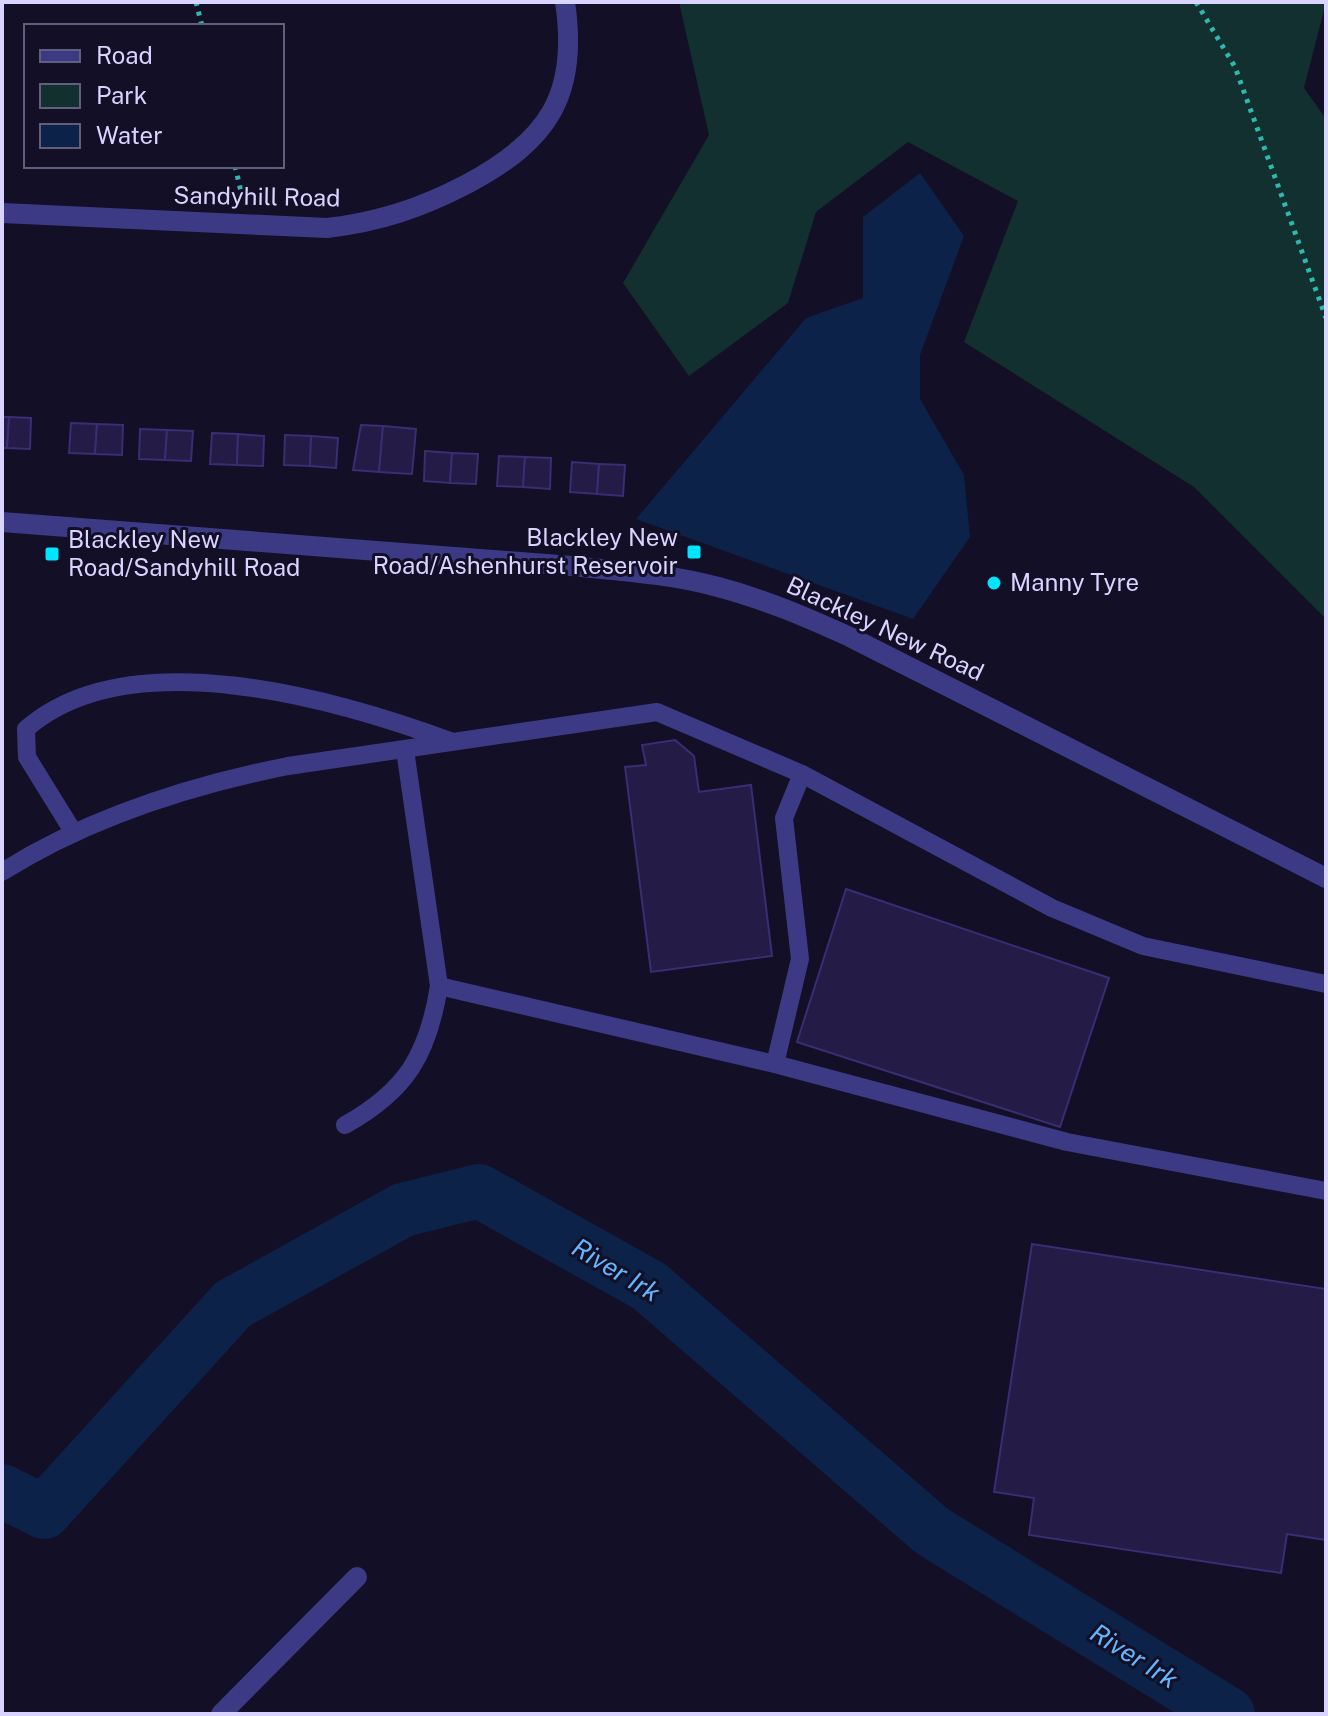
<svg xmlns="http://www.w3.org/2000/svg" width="1328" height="1716" viewBox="0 0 1328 1716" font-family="'Public Sans',sans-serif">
<rect width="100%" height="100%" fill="#130f26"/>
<path fill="#12302f" d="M679,2H1326L1304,88L1326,119V619L1194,487L964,342L1018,201L908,142L816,212L788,303L689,376L623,283L709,135Z"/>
<path fill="#0c2248" d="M920,173L964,236L920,355V399L964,475L970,537L913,619L636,519L806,318L863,298V217Z"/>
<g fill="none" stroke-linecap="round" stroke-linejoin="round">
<path stroke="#0c2248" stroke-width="54" d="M2,1491L44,1512L233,1304L403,1210L479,1191L649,1286L932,1531L1228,1714"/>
</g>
<g fill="#241b47" stroke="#3b2d73" stroke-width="2">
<path d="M2,417H9L7,448H2Z"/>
<path d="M9,417L31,418L30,449L7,448Z"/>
<path d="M71,423L97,424L95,454L69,453Z"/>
<path d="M97,424L123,425L122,455L95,454Z"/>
<path d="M361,425L383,426L379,472L353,470Z"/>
<path d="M383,426L416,429L412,474L379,472Z"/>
<path d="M140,429L167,430L165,460L139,459Z"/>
<path d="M167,430L193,431L191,461L165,460Z"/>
<path d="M212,433L238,434L237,465L210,464Z"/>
<path d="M238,434L264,436L263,466L237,465Z"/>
<path d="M285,435L311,436L310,466L284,465Z"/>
<path d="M311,436L338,438L336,468L310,466Z"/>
<path d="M425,451L452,453L450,483L424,481Z"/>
<path d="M452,453L478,454L476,484L450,483Z"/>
<path d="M499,456L525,457L523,487L497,486Z"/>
<path d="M525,457L551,458L550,489L523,487Z"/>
<path d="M572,462L599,464L597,494L570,492Z"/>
<path d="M599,464L625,465L623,496L597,494Z"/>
<path d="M675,740L694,756L699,792L751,785L772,956L651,972L625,767L646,765L642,745Z"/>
<path d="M846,889L1109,978L1060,1127L797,1042Z"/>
<path d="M1032,1244L1326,1289V1540L1287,1534L1281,1573L1029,1535L1034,1498L994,1492Z"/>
</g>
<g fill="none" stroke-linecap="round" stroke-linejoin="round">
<g stroke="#2fb8b0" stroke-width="5" stroke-dasharray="4 6" stroke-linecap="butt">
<path d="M196,2L202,26"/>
<path d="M1196,2L1235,67L1326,318"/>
<path d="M235,166L243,200"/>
</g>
<g stroke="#3d3a85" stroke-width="18">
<path d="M74,833L27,757L26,729C129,639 335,699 450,741"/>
<path d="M2,872C88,818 188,786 288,766L657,712L802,774L1052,908L1143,946L1326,984"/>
<path d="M439,986L775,1064L1067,1142L1326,1191"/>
<path d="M775,1064L800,959L784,818L802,774"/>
<path d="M345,1125C406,1091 428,1055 439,986L405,750"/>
</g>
<g stroke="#3d3a85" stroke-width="20">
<path d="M2,213L327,228C379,222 421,208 467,184C548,141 579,95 565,2"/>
<path d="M221,1714L357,1577"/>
</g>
<path stroke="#3d3a85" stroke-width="20" d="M2,522L572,566C621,571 671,574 718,587C764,599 806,617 850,637L1326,878"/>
</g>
<g fill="#00e5ff" stroke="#130f26" stroke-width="3">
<rect x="686" y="544" width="16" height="16" rx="4"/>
<rect x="44" y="546" width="16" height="16" rx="4"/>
<circle cx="994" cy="583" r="8"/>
</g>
<g text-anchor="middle" stroke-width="6" stroke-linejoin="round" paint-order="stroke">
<g font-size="24" fill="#d9d4ff" stroke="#130f26">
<text transform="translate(257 197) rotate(1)" y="8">Sandyhill Road</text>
<text transform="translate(885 629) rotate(25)" y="8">Blackley New Road</text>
</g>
<g font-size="24" fill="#d9d4ff" stroke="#130f26" text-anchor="start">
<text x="678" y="546" text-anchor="end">Blackley New<tspan x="678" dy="28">Road/Ashenhurst Reservoir</tspan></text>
<text x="68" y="548">Blackley New<tspan x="68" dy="28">Road/Sandyhill Road</tspan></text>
<text x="1010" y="591">Manny Tyre</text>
</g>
<g font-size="26" font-style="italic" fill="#62b6ff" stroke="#130f26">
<text transform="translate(616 1270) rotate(31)" y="9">River Irk</text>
<text transform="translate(1134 1656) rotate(32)" y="9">River Irk</text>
</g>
</g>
<rect width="1328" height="1716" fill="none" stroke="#d9d4ff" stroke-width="8"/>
<rect x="24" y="24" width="260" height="144" fill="#130f26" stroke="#625e7d" stroke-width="2"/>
<rect x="40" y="50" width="40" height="12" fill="#3d3a85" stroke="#625e7d" stroke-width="2"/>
<text x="96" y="64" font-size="24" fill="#d9d4ff">Road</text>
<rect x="40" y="84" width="40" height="24" fill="#12302f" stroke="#625e7d" stroke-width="2"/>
<text x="96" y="104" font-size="24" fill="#d9d4ff">Park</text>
<rect x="40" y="124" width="40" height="24" fill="#0c2248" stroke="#625e7d" stroke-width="2"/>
<text x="96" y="144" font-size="24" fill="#d9d4ff">Water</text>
</svg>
